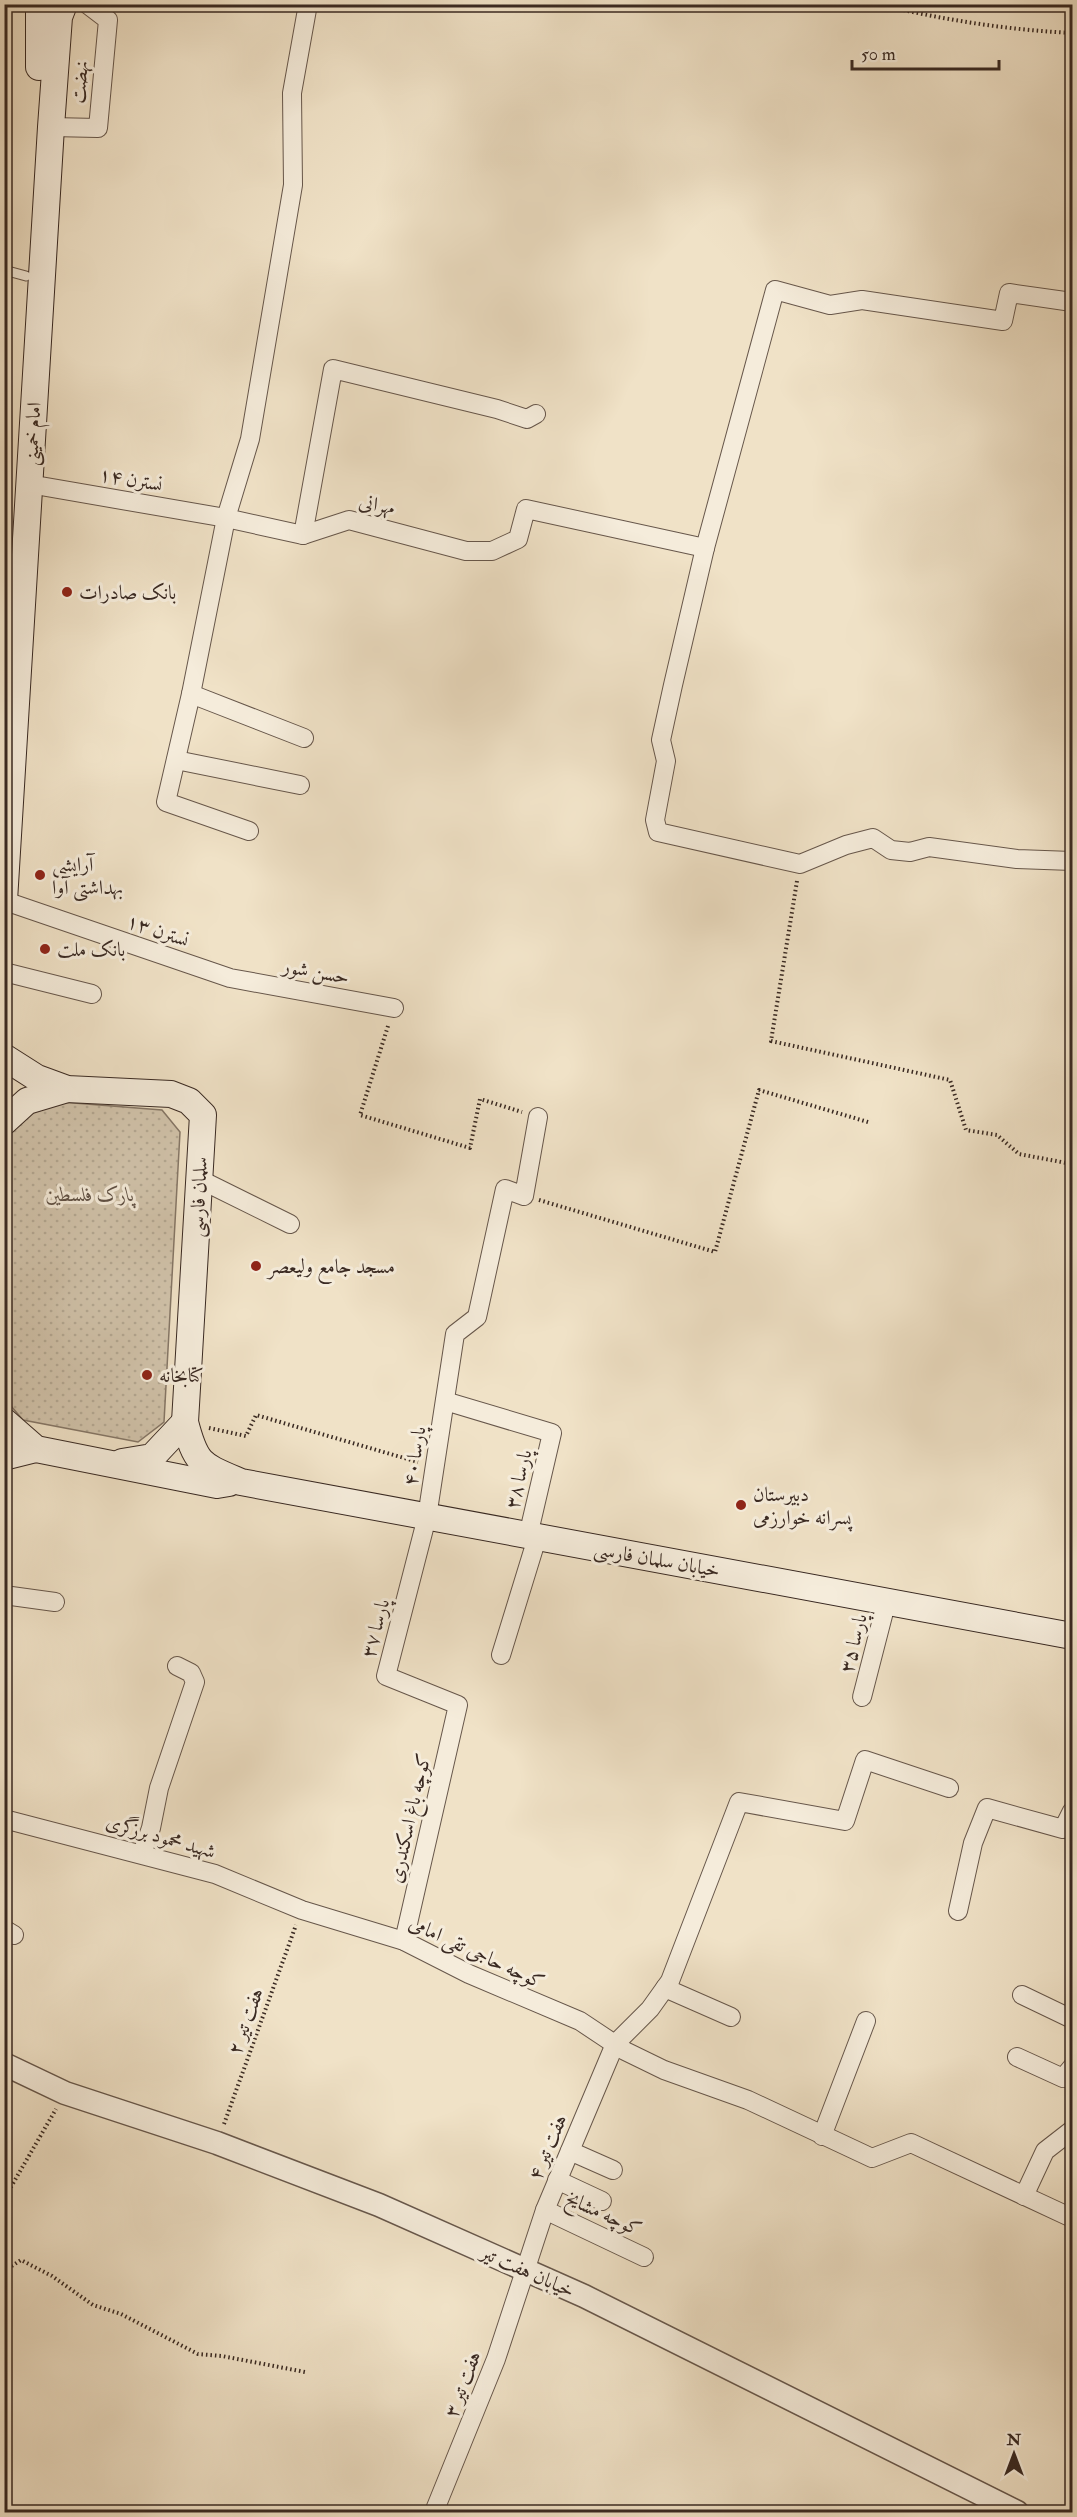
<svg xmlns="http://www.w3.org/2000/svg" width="1077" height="2517" viewBox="0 0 1077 2517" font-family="'IM FELL Double Pica',Amiri,serif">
<defs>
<pattern id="park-dots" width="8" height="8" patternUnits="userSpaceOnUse" patternTransform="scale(1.5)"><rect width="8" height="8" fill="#d1c3ab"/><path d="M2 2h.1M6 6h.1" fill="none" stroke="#b4a893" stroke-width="1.8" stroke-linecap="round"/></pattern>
</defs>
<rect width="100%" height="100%" fill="#f0e2c7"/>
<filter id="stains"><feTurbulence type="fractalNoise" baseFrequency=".00333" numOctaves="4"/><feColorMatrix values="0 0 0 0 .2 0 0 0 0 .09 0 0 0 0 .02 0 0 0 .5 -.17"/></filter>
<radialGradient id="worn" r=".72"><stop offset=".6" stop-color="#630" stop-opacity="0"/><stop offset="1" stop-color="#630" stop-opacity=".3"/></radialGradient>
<path fill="url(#park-dots)" stroke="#857666" stroke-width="1.5" d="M36,1100L162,1110L180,1132L164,1422L138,1442L23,1420L5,1399L4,1143L9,1126Z"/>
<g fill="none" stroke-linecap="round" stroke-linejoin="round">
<defs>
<path id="service" d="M4,270L26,276"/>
<g id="minor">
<path d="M51,127L98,128L108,20L87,4"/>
<path d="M1072,302L1009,293L1003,321L862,300L830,305L775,290L705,548L673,685L661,740L666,761L655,820L658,832L800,864L846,845L873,838L891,850L910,852L929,847L1017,859L1072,861"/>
<path d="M29,484L226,518L303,535L349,520L466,551H492L518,539L526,509L705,548"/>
<path d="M303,535L333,369L497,409L527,419L536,414"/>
<path d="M191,694L304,738"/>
<path d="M176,760L300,785"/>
<path d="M249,831L166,802L191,694L226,518L250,439L293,185L292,93L308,4"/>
<path d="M5,901L230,978L394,1008"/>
<path d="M4,972L92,994"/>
<path d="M199,1179L290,1224"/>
<path d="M445,1401L552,1433L528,1536"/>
<path d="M4,1595L55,1602"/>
<path d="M501,1655L537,1538"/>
<path d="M862,1697L887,1600"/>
<path d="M4,1819L215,1874L302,1910L404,1941L469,1974L580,2021L625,2051L664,2070L748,2100L872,2158L911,2143L1072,2218"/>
<path d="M142,1854L151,1828L159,1788L195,1682L191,1673L177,1666"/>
<path d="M958,1911L973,1843L987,1808L1063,1829L1072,1811"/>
<path d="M4,1929L14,1935"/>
<path d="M404,1941L458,1705L386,1676L427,1517L455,1334L477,1317L505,1189L524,1196L538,1117"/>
<path d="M665,1988L731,2017"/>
<path d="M1022,1995L1072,2019"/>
<path d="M1017,2057L1063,2078L1072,2067"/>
<path d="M822,2136L866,2021"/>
<path d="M570,2151L613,2170"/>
<path d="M557,2180L602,2201"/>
<path d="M1024,2196L1045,2151L1072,2130"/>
<path d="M545,2210L644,2257"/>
<path d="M434,2512L496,2359L545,2210L615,2044L650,2009L670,1981L739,1802L845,1821L865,1760L949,1788"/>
</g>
<path id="tertiary" d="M4,2064L65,2093L217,2143L379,2205L584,2296L1017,2512"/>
<g id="secondary">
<path d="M39,67V4"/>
<path d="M4,901L51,127L59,17L64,4"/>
<path d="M4,1057L37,1078L67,1089L171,1094L189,1101L203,1115L185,1422C196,1465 201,1465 241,1482L1072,1636"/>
<path d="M4,1122L27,1101L67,1089"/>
<path d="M4,1421L36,1449L217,1485L229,1483"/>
<path d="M4,1457L36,1449"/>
<path d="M122,1462L152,1457L185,1422"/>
</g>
</defs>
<use href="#service" stroke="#67574b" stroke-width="11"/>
<use href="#minor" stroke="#67574b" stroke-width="20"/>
<use href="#tertiary" stroke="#67574b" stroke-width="25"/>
<use href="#secondary" stroke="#392922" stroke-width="28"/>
<g stroke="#392922" stroke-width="4" stroke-dasharray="1.5 3" stroke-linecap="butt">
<path d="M899,9C957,22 1013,30 1072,33"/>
<path d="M797,881L771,1041L950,1080L966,1130L997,1135L1019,1154L1072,1164"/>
<path d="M388,1026L360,1115L470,1148L480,1099L522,1112"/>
<path d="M539,1200L715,1252L759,1090L868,1122"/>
<path d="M209,1428L246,1436L256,1415L418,1462"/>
<path d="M224,2124L296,1925"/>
<path d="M4,2199L56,2109"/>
<path d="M4,2271L21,2260L52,2276L93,2305L121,2314L198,2354L222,2356L305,2372"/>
</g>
<use href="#service" stroke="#f5ecdb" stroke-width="9"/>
<use href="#minor" stroke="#f5ecdb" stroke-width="18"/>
<use href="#tertiary" stroke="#f5ecdb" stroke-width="22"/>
<use href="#secondary" stroke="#f5ecdb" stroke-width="26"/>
</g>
<g fill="#8f2418" stroke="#f5ecdb" stroke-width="2">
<circle cx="67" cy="592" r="6"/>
<circle cx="40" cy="875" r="6"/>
<circle cx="45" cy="949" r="6"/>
<circle cx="256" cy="1266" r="6"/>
<circle cx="147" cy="1375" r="6"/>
<circle cx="741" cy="1505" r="6"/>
</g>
<g text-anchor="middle" stroke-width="6" stroke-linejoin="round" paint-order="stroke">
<g font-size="20" fill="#392922" stroke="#f5ecdb">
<text transform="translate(79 82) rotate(-85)" y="7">نهضت</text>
<text transform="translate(32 434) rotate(-87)" y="7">امام خمینی</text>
<text transform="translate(131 479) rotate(10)" y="7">نسترن ۱۴</text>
<text transform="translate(377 504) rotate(11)" y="7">مهرانی</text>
<text transform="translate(158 930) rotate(19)" y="7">نسترن ۱۳</text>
<text transform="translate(316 971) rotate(10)" y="7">حسن شور</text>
<text transform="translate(198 1197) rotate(-87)" y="7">سلمان فارسی</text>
<text transform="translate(414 1456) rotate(-81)" y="7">پارسا ۴۰</text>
<text transform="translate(518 1479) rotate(-77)" y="7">پارسا ۳۸</text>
<text transform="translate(657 1559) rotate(10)" y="7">خیابان سلمان فارسی</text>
<text transform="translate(375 1628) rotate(-75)" y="7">پارسا ۳۷</text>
<text transform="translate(853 1643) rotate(-76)" y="7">پارسا ۳۵</text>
<text transform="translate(409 1818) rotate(-77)" y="7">کوچه باغ اسکندری</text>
<text transform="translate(161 1836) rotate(16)" y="7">شهید محمود برزگری</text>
<text transform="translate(477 1952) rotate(25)" y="7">کوچه حاجی تقی امامی</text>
<text transform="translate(245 2021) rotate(-70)" y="7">هفت تیر ۲</text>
<text transform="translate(547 2147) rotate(-67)" y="7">هفت تیر ۴</text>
<text transform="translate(604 2213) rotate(25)" y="7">کوچه مشایخ</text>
<text transform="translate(528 2271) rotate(24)" y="7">خیابان هفت تیر</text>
<text transform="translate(462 2384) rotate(-69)" y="7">هفت تیر ۳</text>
</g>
<g font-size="20" fill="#392922" stroke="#f5ecdb" text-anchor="start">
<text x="79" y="599">بانک صادرات</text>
<text x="52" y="871">آرایشی<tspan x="52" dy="23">بهداشتی آوا</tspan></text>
<text x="57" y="956">بانک ملت</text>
<text x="268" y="1273">مسجد جامع ولیعصر</text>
<text x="159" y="1382">کتابخانه</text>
<text x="753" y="1501">دبیرستان<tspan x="753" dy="23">پسرانه خوارزمی</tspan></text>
</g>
<g font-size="20" font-style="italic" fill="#5f5044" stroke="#f5ecdb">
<text x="90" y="1201">پارک فلسطین</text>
</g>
</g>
<rect width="1077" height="2517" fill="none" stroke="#f0e2c7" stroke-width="24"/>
<rect x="6" y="6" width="1065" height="2505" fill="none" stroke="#392922" stroke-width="3"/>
<rect x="12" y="12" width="1053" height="2493" fill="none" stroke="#392922" stroke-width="1.5"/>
<g transform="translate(1014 2454)" stroke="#f5ecdb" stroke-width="4.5" paint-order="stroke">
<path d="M0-4.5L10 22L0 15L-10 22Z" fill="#392922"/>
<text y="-9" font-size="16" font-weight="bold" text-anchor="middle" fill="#392922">N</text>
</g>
<path d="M852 60v9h147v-9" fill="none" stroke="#392922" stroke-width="3"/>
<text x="861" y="60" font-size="18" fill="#392922" stroke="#f5ecdb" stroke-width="4.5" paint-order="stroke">50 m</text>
<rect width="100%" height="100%" filter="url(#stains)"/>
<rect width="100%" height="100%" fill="url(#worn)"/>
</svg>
